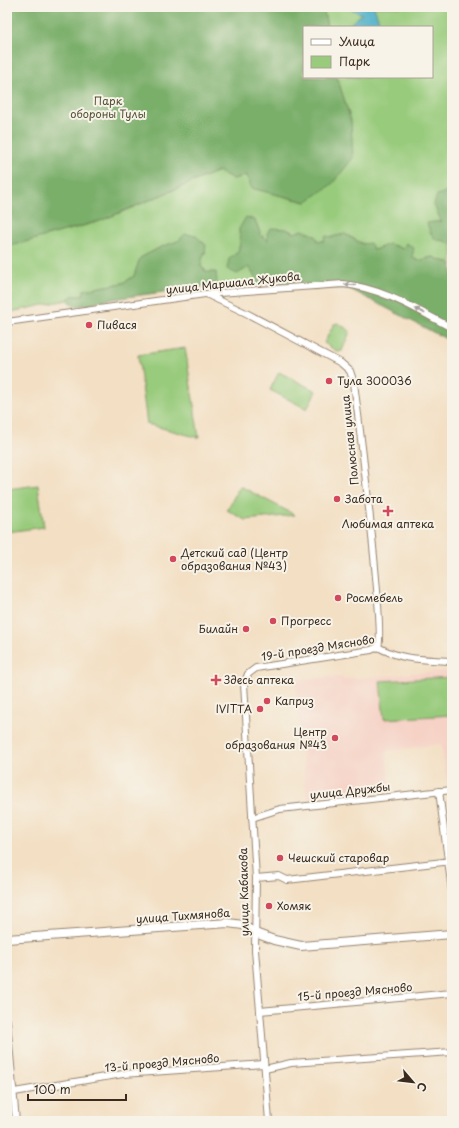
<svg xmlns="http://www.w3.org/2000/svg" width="459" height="1128" viewBox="0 0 459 1128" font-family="'Playpen Sans',sans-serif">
<rect width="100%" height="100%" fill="#f7f3e8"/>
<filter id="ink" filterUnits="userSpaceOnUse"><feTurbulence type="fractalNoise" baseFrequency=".025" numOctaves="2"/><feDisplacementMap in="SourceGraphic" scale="8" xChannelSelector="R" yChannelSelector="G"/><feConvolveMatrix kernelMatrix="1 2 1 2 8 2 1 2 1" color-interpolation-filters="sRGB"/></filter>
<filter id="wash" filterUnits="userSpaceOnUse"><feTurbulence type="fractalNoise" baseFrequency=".012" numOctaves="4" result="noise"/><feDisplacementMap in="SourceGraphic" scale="16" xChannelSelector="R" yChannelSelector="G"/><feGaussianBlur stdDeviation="0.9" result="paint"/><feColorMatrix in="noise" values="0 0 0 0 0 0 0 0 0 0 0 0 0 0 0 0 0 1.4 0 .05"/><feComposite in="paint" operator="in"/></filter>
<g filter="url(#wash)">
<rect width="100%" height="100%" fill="#f3dfc3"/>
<path fill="#f6d1c5" d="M452,670V784L448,785L441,744L386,751L390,790L307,799L295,680L343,676L344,679Z"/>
<g fill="#98cb7b" stroke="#6a7a4c">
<path d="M323,7H452V194L447,192L434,205L441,221L428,223L445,241L452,245V264L432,257L418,261L403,249L390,244L374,250L345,234L332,237L325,236L324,241L318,242L286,229L269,242L261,235L255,220L239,229L240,243L238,252L229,259L249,267L259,284L214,285L217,282L201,266L202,258L206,252L178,241L161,247L140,258L134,276L123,283L84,290L83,296H72L67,300L7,313V247L100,221L219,171L233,179L247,175L251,188L306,202L351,121L337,77H432V27H327Z"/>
<path d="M338,323L350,331L342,351L338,352L324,343L334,324Z"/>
<path d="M185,348L199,438L147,424L138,355Z"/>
<path d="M279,372L316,391L307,409L270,390Z"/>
<path d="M38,485L44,527L7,532V489Z"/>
<path d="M240,486L295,515L245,520L227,510Z"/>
<path d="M452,677V715L384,719L380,681Z"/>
</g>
<g fill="#7aaf6b" stroke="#5a6c44">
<path d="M7,7H323L327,27H304V77H337L351,121L353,158L332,184L306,202L251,188L247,175L233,179L218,171L100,221L7,247Z"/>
<path d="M447,192L452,194V245L445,241L436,240L430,232L427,223L441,221L434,205L437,195Z"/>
<path d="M246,217L255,220L261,235L268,241L267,233L271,228L286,229L294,233L302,230L315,235L318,241H324L325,236L332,237L345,234L362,244L370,243L374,250L390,244L403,249L406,243L414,248L412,257L418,261L432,257L452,264V342L348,288L308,289L303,282L259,284L249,267L237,274L227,269L229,259L238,252L240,243L239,229Z"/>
<path d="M185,234L195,235L206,245C206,253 201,258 201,266L206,272H216L217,282L214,285L105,300L88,305L73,306L67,300L72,296H83L84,290L123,283L134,276L140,258L161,247L178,241Z"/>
</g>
<path fill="#48aec7" stroke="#426c72" d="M346,7H374L380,24L378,27H350V24L362,14Z"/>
</g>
<g filter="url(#ink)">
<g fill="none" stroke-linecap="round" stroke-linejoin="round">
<defs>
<g id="minor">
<path d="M208,295L246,313L341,363L350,371L354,383C358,414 386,636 378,647"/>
<path d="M7,322L205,294L343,284C383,288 417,310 452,328"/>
<path d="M378,647C403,661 424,659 452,661"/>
<path d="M439,791L452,891"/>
<path d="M252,818L280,809L452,790"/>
<path d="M256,878L279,876L287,880L452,861"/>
<path d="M260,1011L452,993"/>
<path d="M7,1021L16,1121"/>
<path d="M265,1069L291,1063L452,1052"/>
<path d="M14,1092L123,1074L264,1064"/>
<path d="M269,1121L255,950L256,878L244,684L248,674L256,668L371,650L378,647"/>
</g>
<path id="tertiary" d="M7,939L228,923L243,925L255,933L274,940L301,946L452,934"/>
</defs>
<use href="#minor" stroke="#978470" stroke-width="8"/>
<use href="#tertiary" stroke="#978470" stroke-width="10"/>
<use href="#minor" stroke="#fff" stroke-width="6"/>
<use href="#tertiary" stroke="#fff" stroke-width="8"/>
<path stroke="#3b2a1e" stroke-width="1" d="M7,1100L9,1121"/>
</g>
<defs><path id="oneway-solid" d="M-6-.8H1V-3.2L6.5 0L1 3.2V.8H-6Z"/></defs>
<g fill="#a79f9a">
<use href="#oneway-solid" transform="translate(350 285) rotate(-175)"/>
<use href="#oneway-solid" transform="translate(420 311) rotate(-152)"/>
</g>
</g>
<g fill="#d1495b" stroke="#f7f3e8" stroke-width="1.5">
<circle cx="89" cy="325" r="4"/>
<circle cx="329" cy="381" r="4"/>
<circle cx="337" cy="499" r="4"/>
<path d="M386 505h4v4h4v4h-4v4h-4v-4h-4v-4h4z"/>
<circle cx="173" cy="559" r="4"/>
<circle cx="338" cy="598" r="4"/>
<circle cx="273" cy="621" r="4"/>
<circle cx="246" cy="629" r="4"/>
<path d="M214 674h4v4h4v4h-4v4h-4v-4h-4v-4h4z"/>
<circle cx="267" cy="701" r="4"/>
<circle cx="260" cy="709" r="4"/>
<circle cx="335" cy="738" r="4"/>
<circle cx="280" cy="858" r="4"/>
<circle cx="269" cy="906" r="4"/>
</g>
<g text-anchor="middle" stroke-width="4" stroke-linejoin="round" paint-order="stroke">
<g font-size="11" fill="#525235" stroke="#f7f3e8">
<text x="108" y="105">Парк<tspan x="108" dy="13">обороны Тулы</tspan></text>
</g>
<g font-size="11" fill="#3b2a1e" stroke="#f7f3e8">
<text transform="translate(233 283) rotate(-6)" y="4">улица Маршала Жукова</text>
<text transform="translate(350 440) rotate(-96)" y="4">Полюсная улица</text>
<text transform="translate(318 648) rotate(-9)" y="4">19-й проезд Мясново</text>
<text transform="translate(350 791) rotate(-6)" y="4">улица Дружбы</text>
<text transform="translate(244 892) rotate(-91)" y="4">улица Кабакова</text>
<text transform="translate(183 916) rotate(-4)" y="4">улица Тихмянова</text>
<text transform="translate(355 992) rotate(-5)" y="4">15-й проезд Мясново</text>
<text transform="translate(162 1063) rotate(-5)" y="4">13-й проезд Мясново</text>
</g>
<g font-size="11" fill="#3b2a1e" stroke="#f7f3e8" text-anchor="start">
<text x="97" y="329">Пивася</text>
<text x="337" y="385">Тула 300036</text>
<text x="345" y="503">Забота</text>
<text x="388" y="528" text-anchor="middle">Любимая аптека</text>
<text x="181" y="557">Детский сад (Центр<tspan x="181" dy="13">образования №43)</tspan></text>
<text x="346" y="602">Росмебель</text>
<text x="281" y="625">Прогресс</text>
<text x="238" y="633" text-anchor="end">Билайн</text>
<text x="224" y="684">Здесь аптека</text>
<text x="275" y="705">Каприз</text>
<text x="252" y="713" text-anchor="end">IVITTA</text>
<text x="327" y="736" text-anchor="end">Центр<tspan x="327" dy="13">образования №43</tspan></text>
<text x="288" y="862">Чешский старовар</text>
<text x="277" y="910">Хомяк</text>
</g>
</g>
<rect width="459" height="1128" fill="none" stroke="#f7f3e8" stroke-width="24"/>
<rect x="303" y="26" width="130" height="52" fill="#f7f3e8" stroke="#aca397"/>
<rect x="311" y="39" width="20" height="6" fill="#ffffff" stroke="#aca397"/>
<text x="339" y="46" font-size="12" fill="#3b2a1e">Улица</text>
<rect x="311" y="56" width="20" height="12" fill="#98cb7b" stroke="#aca397"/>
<text x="339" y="66" font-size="12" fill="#3b2a1e">Парк</text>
<g transform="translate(413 1082) rotate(118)" stroke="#f7f3e8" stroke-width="3" paint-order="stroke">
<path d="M0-3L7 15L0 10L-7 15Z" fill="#3b2a1e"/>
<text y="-6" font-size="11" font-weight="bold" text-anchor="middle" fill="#3b2a1e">С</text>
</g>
<path d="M28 1094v6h98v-6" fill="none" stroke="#3b2a1e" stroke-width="2"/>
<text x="34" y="1094" font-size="12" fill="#3b2a1e" stroke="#f7f3e8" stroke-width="3" paint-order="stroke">100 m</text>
</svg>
